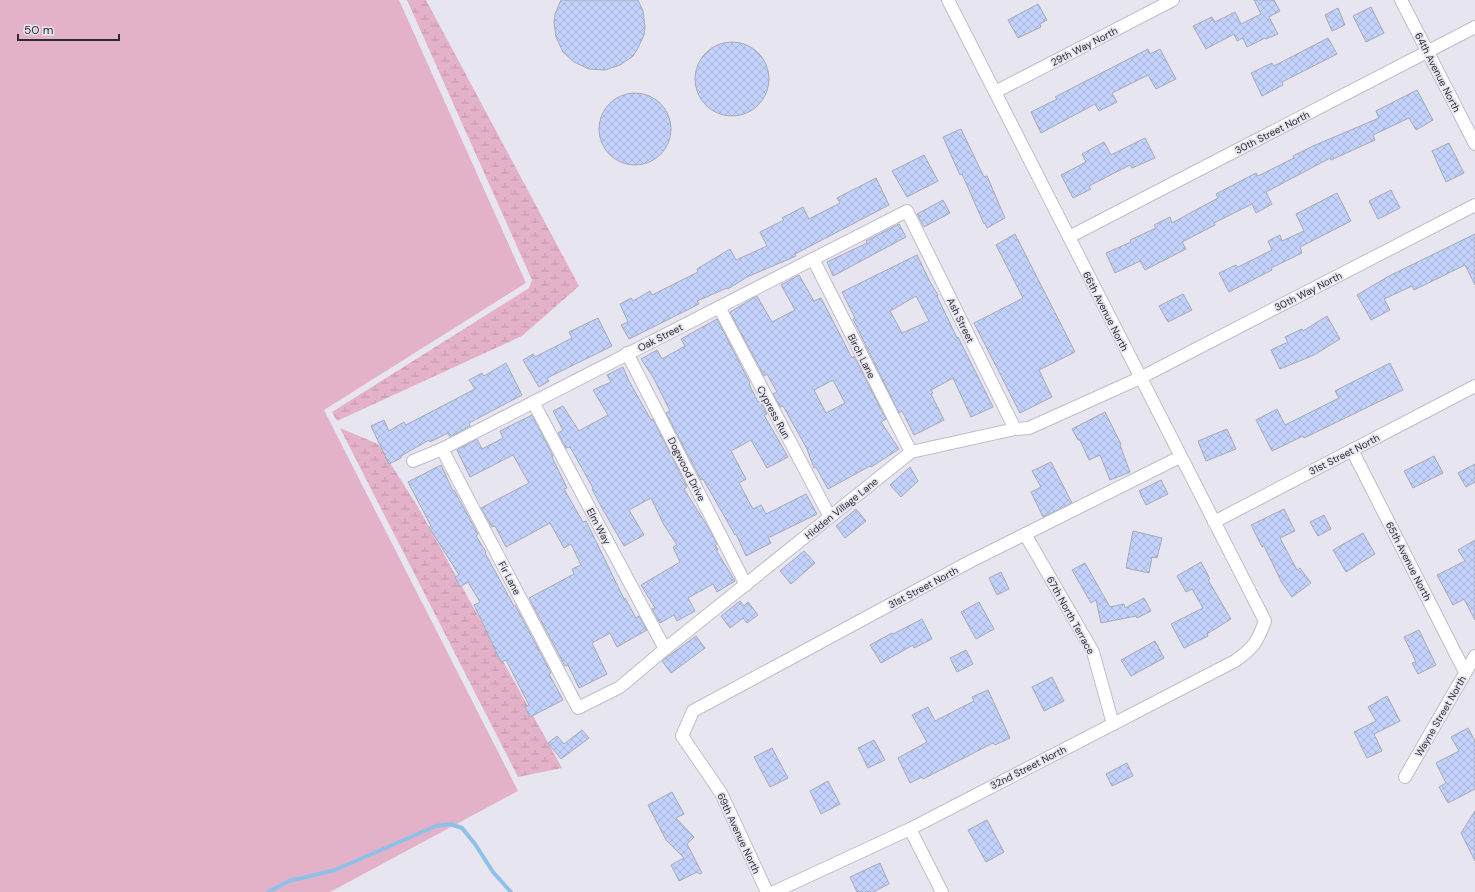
<svg xmlns="http://www.w3.org/2000/svg" width="1475" height="892" viewBox="0 0 1475 892" font-family="'DM Sans',sans-serif">
<defs>
<pattern id="wetland-marsh" width="20" height="14" patternUnits="userSpaceOnUse"><rect width="20" height="14" fill="#e4b2c8"/><path d="M1 5h8M5 5V1M11 12h8M15 12V8" fill="none" stroke="#c499ac"/></pattern>
<pattern id="building-cross-hatch" width="8" height="8" patternUnits="userSpaceOnUse"><rect width="8" height="8" fill="#c3d2fc"/><path d="M0 0l8 8M0 8l8-8" fill="none" stroke="#a8b4d8"/></pattern>
</defs>
<rect width="100%" height="100%" fill="#e7e5f0"/>
<g fill="url(#wetland-marsh)">
<path d="M407,0H426L579,286L522,336L337,421L332,412L529,288L532,280Z"/>
<path d="M340,428L378,444L418,507L562,768L518,777Z"/>
</g>
<path fill="#e4b2c8" d="M0,0H399L526,283L324,410L518,791L330,892H0Z"/>
<g fill="none" stroke-linecap="round" stroke-linejoin="round">
<path stroke="#8fc0e7" stroke-width="4" d="M268,892L289,881L335,870L436,826L450,824L462,828L475,844L493,872L511,892"/>
</g>
<g fill="url(#building-cross-hatch)" stroke="#a6aab5" fill-rule="evenodd">
<path d="M561,0H638L643,11L645,27L644,35L637,50L633,56L620,65L605,70L589,69L574,62L563,52L556,37L554,22L555,14Z"/>
<path d="M1254,0H1274L1280,11L1269,17L1278,34L1266,39L1265,38L1247,47L1243,38L1237,41L1234,34L1206,49L1193,26L1212,17L1215,22L1235,12L1241,24L1261,14Z"/>
<path d="M1038,4L1047,20L1040,24L1041,27L1018,38L1008,20Z"/>
<path d="M1371,7L1384,33L1366,42L1353,16Z"/>
<path d="M1338,8L1345,25L1332,31L1325,15Z"/>
<path d="M1328,38L1337,54L1282,82L1283,85L1262,96L1251,73L1272,63L1274,66Z"/>
<circle cx="732" cy="79" r="37"/>
<path d="M1148,49L1150,54L1160,49L1176,79L1156,89L1148,75L1112,93L1117,102L1099,111L1095,104L1041,133L1031,112L1057,99L1055,97Z"/>
<path d="M1417,90L1433,120L1416,130L1409,118L1373,135L1375,140L1331,160L1330,158L1266,192L1272,204L1256,213L1252,204L1214,223L1215,225L1182,242L1186,249L1145,270L1140,261L1115,273L1106,253L1131,242L1130,240L1156,228L1154,225L1170,217L1172,223L1218,198L1216,194L1256,173L1258,176L1294,158L1293,156L1313,146L1379,118L1376,111Z"/>
<circle cx="635" cy="129" r="36"/>
<path d="M961,129L984,177L987,176L1005,218L987,228L985,223L984,224L962,174L960,175L943,137Z"/>
<path d="M1145,138L1155,158L1132,168L1130,165L1089,186L1091,189L1073,198L1061,175L1086,162L1082,154L1104,142L1111,155Z"/>
<path d="M1449,143L1464,173L1446,182L1432,151Z"/>
<path d="M924,155L938,181L907,197L892,171Z"/>
<path d="M876,178L889,205L795,254L796,256L747,277L728,289L727,288L697,301L699,304L629,339L621,325L628,322L620,304L631,298L633,301L650,291L652,295L698,272L697,269L730,249L736,260L767,246L760,232L784,220L782,218L803,207L809,219L840,203L837,198Z"/>
<path d="M1391,190L1400,208L1378,219L1369,201Z"/>
<path d="M1337,193L1351,221L1300,247L1302,253L1271,268L1272,270L1229,292L1219,273L1236,265L1238,267L1272,250L1268,241L1280,235L1282,241L1304,231L1296,214Z"/>
<path d="M943,200L950,213L924,227L917,214Z"/>
<path d="M899,224L906,237L833,276L827,262L867,243L866,241Z"/>
<path d="M1015,234L1075,352L1039,370L1052,397L1020,413L974,323L1023,298L996,245Z"/>
<path d="M1475,234V285L1465,265L1414,290L1412,286L1384,299L1390,310L1371,320L1357,295L1389,276Z"/>
<path d="M917,255L930,282L938,295L937,296L957,338L958,337L993,407L971,417L953,378L931,390L933,393L931,394L944,420L914,435L902,411L899,413L868,350L853,319L855,318L842,292ZM916,296L929,321L902,333L890,311Z"/>
<path d="M799,275L814,301L821,298L852,358L854,356L886,419L881,422L899,449L871,467L870,466L828,489L816,467L814,468L807,449L787,413L783,406L780,407L773,394L777,392L767,374L764,376L730,312L757,296L772,322L795,310L781,285ZM833,380L845,403L826,413L814,390Z"/>
<path d="M1183,294L1192,310L1168,322L1159,306Z"/>
<path d="M1327,316L1340,339L1314,355L1280,369L1271,350L1288,342L1285,337L1302,329L1303,331Z"/>
<path d="M598,318L612,346L547,378L549,381L539,387L523,360L533,354L535,357L572,338L569,332Z"/>
<path d="M717,319L750,383L749,384L758,402L760,401L767,414L764,415L788,457L767,468L751,440L731,451L746,479L739,483L753,509L761,505L766,514L806,494L817,514L768,538L771,543L746,556L736,534L735,535L703,479L701,480L666,413L670,411L653,377L641,359L657,350L662,359L685,346L681,339Z"/>
<path d="M506,363L522,395L469,423L470,426L450,437L448,433L430,442L429,440L401,456V458L389,464L371,426L384,420L389,431L404,422L406,425L475,389L469,380L482,373L484,376Z"/>
<path d="M1390,363L1403,390L1304,438L1303,436L1272,451L1256,420L1277,409L1285,425L1339,398L1335,391Z"/>
<path d="M623,367L629,381L651,420L653,419L687,487L684,489L711,532L717,544L715,545L718,550H716L735,581L717,592L713,584L688,598L695,611L677,621L674,615L660,623L652,609L655,608L641,585L680,562L673,547L677,545L664,525L651,498L629,510L644,535L624,546L602,508L592,489L593,488L570,447L566,448L558,433L563,430L553,411L563,406L579,431L608,415L593,390L611,382L607,375Z"/>
<path d="M1105,412L1121,444L1120,445L1130,472L1110,480L1100,455L1089,460L1080,440H1078L1072,429Z"/>
<path d="M532,415L553,456L552,457L567,488L564,489L583,522L586,521L624,599L625,598L636,618L639,616L647,630L617,647L610,633L592,643L607,674L579,688L568,665L565,666L529,598L574,574L572,569L581,565L571,544L564,548L550,523L506,547L495,526L492,527L481,508L529,483L513,455L470,477L457,450L477,439L482,449L503,438L500,431Z"/>
<path d="M1227,429L1236,449L1206,461L1198,441Z"/>
<path d="M1434,456L1443,473L1413,488L1404,471Z"/>
<path d="M1051,462L1072,503L1043,517L1031,492L1041,487L1032,471Z"/>
<path d="M1475,464V482L1466,487L1458,473Z"/>
<path d="M441,465L453,491L454,490L478,534L476,536L486,552L485,553L514,606L515,605L551,673L549,674L563,700L530,717L525,707L529,705L506,660L501,662L474,605L480,602L468,582L460,587L455,577L459,575L429,527L431,526L408,482Z"/>
<path d="M910,467L918,481L901,497L890,485Z"/>
<path d="M1161,480L1168,494L1146,505L1139,491Z"/>
<path d="M856,509L866,521L845,538L836,526Z"/>
<path d="M1284,509L1295,531L1280,538L1297,570L1300,568L1311,583L1292,597L1282,583L1264,546L1262,547L1251,525Z"/>
<path d="M1324,515L1331,529L1318,536L1310,522Z"/>
<path d="M1133,531L1162,538L1157,558L1152,557L1149,573L1126,568Z"/>
<path d="M1363,533L1375,554L1346,572L1333,550Z"/>
<path d="M1475,540V620L1464,599L1453,605L1437,575L1465,561L1458,550Z"/>
<path d="M804,551L815,563L791,584L780,571Z"/>
<path d="M1201,562L1210,579L1208,580L1231,619L1207,634L1208,636L1184,648L1171,624L1203,608L1192,589L1186,592L1177,576Z"/>
<path d="M1085,563L1110,607L1124,604L1125,608L1144,598L1151,611L1137,618L1136,616L1101,623L1096,600L1091,603L1072,570Z"/>
<path d="M1001,572L1009,589L997,595L989,578Z"/>
<path d="M740,601L744,606L748,602L758,615L747,623L743,618L730,628L721,616Z"/>
<path d="M979,602L994,629L976,639L961,612Z"/>
<path d="M922,619L932,639L914,648L913,645L881,663L870,645L892,633L893,634Z"/>
<path d="M1419,630L1436,665L1418,674L1412,663L1416,662L1404,637Z"/>
<path d="M696,636L705,648L671,673L662,661Z"/>
<path d="M1155,641L1164,658L1131,676L1121,660Z"/>
<path d="M966,650L973,664L957,672L950,658Z"/>
<path d="M1052,677L1064,701L1044,711L1032,687Z"/>
<path d="M988,690L1010,738L995,745L993,743L923,779L922,777L910,783L898,758L927,742L912,715L928,707L935,721L974,701L972,697Z"/>
<path d="M1387,696L1400,721L1374,734L1382,751L1367,758L1354,732L1376,721L1368,707Z"/>
<path d="M1468,728L1475,741V789L1448,803L1439,787L1446,783L1436,763L1459,751L1451,737Z"/>
<path d="M582,730L589,738L561,759L548,743L557,736L564,744Z"/>
<path d="M874,740L885,760L868,768L858,748Z"/>
<path d="M772,748L788,778L770,787L754,757Z"/>
<path d="M1127,763L1133,776L1112,786L1106,774Z"/>
<path d="M828,781L840,804L821,814L810,791Z"/>
<path d="M672,792L684,814L676,818L694,837L687,844L702,873L699,874L697,872L679,881L671,865L684,858L666,840L648,805Z"/>
<path d="M1475,811V861L1461,833Z"/>
<path d="M987,820L1004,852L986,862L968,830Z"/>
<path d="M880,863L889,884L873,892H857L850,877Z"/>
</g>
<g fill="none" stroke-linecap="round" stroke-linejoin="round">
<defs>
<g id="minor">
<path d="M1401,0L1475,144"/>
<path d="M995,92L1173,0"/>
<path d="M1069,237L1475,27"/>
<path d="M813,259L911,452"/>
<path d="M719,307L830,517"/>
<path d="M627,353L746,585"/>
<path d="M533,402L665,649"/>
<path d="M442,449L578,708L620,687L665,649L911,452L1015,429L1029,428L1140,378L1475,205"/>
<path d="M1352,450L1465,672"/>
<path d="M413,461L442,449L907,211L1015,429"/>
<path d="M1214,522L1475,386"/>
<path d="M1025,534L1093,652L1113,724"/>
<path d="M1405,777L1475,656"/>
<path d="M910,829L942,892"/>
<path d="M767,892L721,793L682,736L693,711L971,561L1180,457"/>
<path d="M774,892L910,829L1235,661C1253,648 1257,643 1265,621L948,0"/>
</g>
</defs>
<use href="#minor" stroke="#c0bdc9" stroke-width="14"/>
<use href="#minor" stroke="#fff" stroke-width="12"/>
</g>
<g text-anchor="middle" stroke-width="3.5" stroke-linejoin="round" paint-order="stroke">
<g font-size="10" fill="#2c2b2f" stroke="#e7e5f0">
<text transform="translate(1084 46) rotate(-27)" y="4">29th Way North</text>
<text transform="translate(1438 72) rotate(63)" y="4">64th Avenue North</text>
<text transform="translate(1272 132) rotate(-27)" y="4">30th Street North</text>
<text transform="translate(1308 291) rotate(-27)" y="4">30th Way North</text>
<text transform="translate(1106 311) rotate(63)" y="4">66th Avenue North</text>
<text transform="translate(961 320) rotate(64)" y="4">Ash Street</text>
<text transform="translate(660 337) rotate(-27)" y="4">Oak Street</text>
<text transform="translate(862 356) rotate(63)" y="4">Birch Lane</text>
<text transform="translate(774 412) rotate(62)" y="4">Cypress Run</text>
<text transform="translate(1344 454) rotate(-27)" y="4">31st Street North</text>
<text transform="translate(687 469) rotate(63)" y="4">Dogwood Drive</text>
<text transform="translate(841 508) rotate(-39)" y="4">Hidden Village Lane</text>
<text transform="translate(599 526) rotate(62)" y="4">Elm Way</text>
<text transform="translate(1409 561) rotate(63)" y="4">65th Avenue North</text>
<text transform="translate(510 578) rotate(62)" y="4">Fir Lane</text>
<text transform="translate(923 587) rotate(-28)" y="4">31st Street North</text>
<text transform="translate(1071 615) rotate(61)" y="4">67th North Terrace</text>
<text transform="translate(1440 716) rotate(-60)" y="4">Wayne Street North</text>
<text transform="translate(1028 767) rotate(-27)" y="4">32nd Street North</text>
<text transform="translate(739 833) rotate(65)" y="4">69th Avenue North</text>
</g>
</g>
<path d="M18 34v6h101v-6" fill="none" stroke="#2c2b2f" stroke-width="2"/>
<text x="24" y="34" font-size="12" fill="#2c2b2f" stroke="#e7e5f0" stroke-width="3" paint-order="stroke">50 m</text>
</svg>
